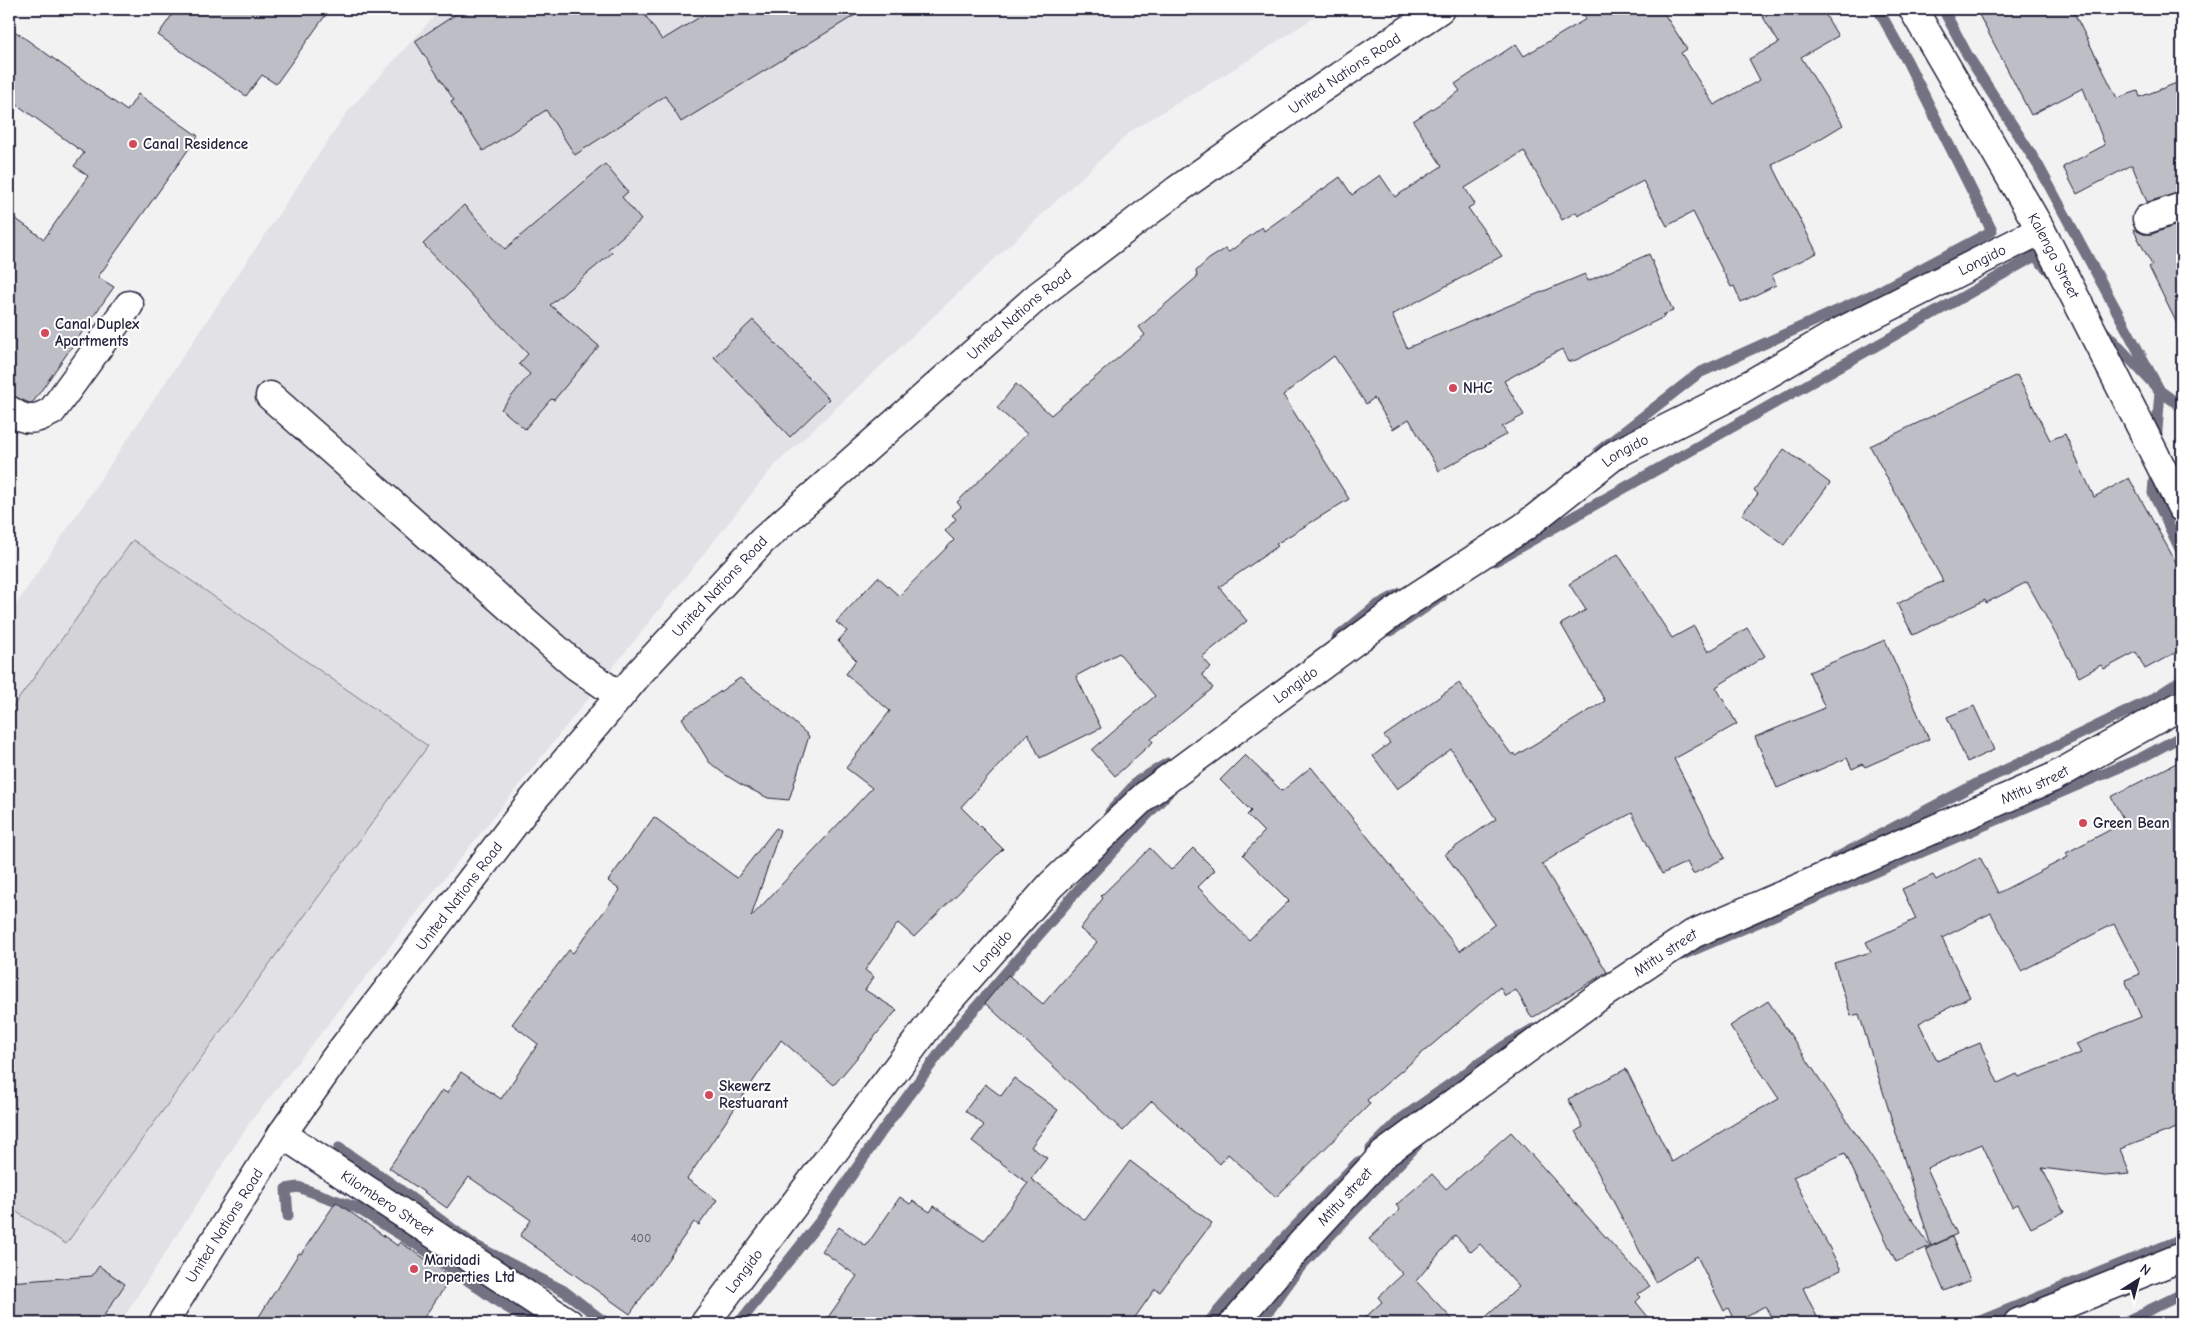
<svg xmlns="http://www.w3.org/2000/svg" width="2191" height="1332" viewBox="0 0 2191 1332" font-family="'Comic Neue',sans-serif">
<rect width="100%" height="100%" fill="#f2f2f3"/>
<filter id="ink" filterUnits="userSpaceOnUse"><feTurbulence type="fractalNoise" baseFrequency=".02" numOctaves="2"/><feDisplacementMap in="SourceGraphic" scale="10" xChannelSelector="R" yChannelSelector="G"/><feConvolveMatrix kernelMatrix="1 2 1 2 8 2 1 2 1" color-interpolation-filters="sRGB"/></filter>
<g filter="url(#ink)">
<path fill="#e2e2e6" d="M441,9H1327L1252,58L1131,131L773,467L250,1122L120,1323H9V615L348,111Z"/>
<path fill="#d3d3d8" stroke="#7a7a8a" d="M133,540L428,746L66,1244L9,1207V712Z"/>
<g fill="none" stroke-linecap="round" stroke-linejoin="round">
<g stroke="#727282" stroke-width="11">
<path d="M1943,9L1968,56L2038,165L2160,391L2182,407"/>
<path d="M2102,329L2160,391L2156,443"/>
<path d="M1599,451L1699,373L1872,295L1992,231L1907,61L1878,9"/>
<path d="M2155,469L2153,493L2182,553"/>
<path d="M1495,561L2035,256L2053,275"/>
<path d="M1391,631L1442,596"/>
<path d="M1337,638L1376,606L1401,593"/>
<path d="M1110,812L1138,781L1168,763"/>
<path d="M1834,859L1976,784L2151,700L2182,680"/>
<path d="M1682,955L2141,758L2182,736"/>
<path d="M339,1148L392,1184L474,1245L564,1291L606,1323"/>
<path d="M1371,1149L1401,1119L1504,1046L1533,1029"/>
<path d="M288,1216L286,1189L298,1187L357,1208L422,1248L500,1303L533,1323"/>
<path d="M739,1323L821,1220L882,1131L958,1028L1090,876L1168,793"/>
<path d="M1208,1323L1255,1268L1358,1162"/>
<path d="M1260,1323L1301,1266L1417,1145"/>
<path d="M1975,1323L2182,1239"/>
<path d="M2123,1323L2182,1294"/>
</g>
</g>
<g fill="#bebec6" stroke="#22223b" fill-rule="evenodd">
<path d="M176,9H330L276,84L262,75L246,96L158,35Z"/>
<path d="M464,9H641L662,40L713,9H865L681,122L665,96L575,155L546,110L483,151L451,102L454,100L415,41Z"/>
<path d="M1581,9H1661L1687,49L1681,53L1714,105L1760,80L1749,59L1779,43L1758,9H1822L1838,36L1801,57L1843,125L1805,148L1772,164L1817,253L1772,275L1776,285L1741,302L1734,286L1731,287L1693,212L1667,226L1643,181L1578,216L1576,212L1562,220L1524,151L1465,188L1475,204L1468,208L1502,256L1392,315L1407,348L1585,274L1588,281L1649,254L1673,311L1663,315L1664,317L1576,360L1568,362L1562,349L1504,381L1524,415L1502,427L1507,434L1439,471L1409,419L1393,429L1374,398L1366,404L1334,356L1283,395L1349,499L1276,544L1278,546L1219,587L1247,621L1202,657L1211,667L1202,674L1213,688L1151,739L1153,742L1115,776L1092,750L1155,696L1119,653L1076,676L1101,728L1040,758L1028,733L961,807L1003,849L914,937L898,923L865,970L874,977L865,990L897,1010L834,1085L781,1040L687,1179L717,1200L699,1225L694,1222L630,1314L520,1236L531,1220L469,1177L447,1208L389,1168L442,1090L447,1093L461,1072L501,1099L538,1044L512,1024L569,950L573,953L620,890L608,881L654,817L737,878L776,828L780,830L751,917L872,788L846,768L890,711L846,674L856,660L838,641L847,631L836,622L878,577L899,596L954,540L945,531L956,519L952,515L961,507L957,502L1027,434L997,408L1016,384L1051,415L1145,335L1139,327L1197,277L1196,271L1209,259L1225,249L1229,252L1262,227L1264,231L1340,177L1352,195L1380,175L1395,197L1442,166L1413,121L1460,91L1455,84L1516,44L1524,56L1586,19Z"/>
<path d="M1976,9H2072L2117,98L2138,91L2140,97L2182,81V192L2147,202L2132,165L2077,194L2063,167L2105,145L2083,88L2031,115Z"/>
<path d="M9,27L127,111L138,94L198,136L98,277L114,287L33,402L30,403L9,395V214L44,239L88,176L74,166L84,153L9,99Z"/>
<path d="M605,164L628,192L622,197L641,220L608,249L612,253L550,305L599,346L554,400L551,399L525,429L501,409L530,374L519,364L528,354L423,244L464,205L505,249Z"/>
<path d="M2182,223V334L2149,267L2152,265L2133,229L2144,234H2152Z"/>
<path d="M753,320L829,399L790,437L714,357Z"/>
<path d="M2017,375L2050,440L2065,434L2094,497L2129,478L2182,573V649L2145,669L2136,652L2104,669L2101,665L2079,677L2027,582L1986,603L1985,600L1913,635L1897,604L1943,581L1870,446Z"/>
<path d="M1784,449L1830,483L1784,545L1742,514L1758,494L1754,490Z"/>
<path d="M1618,554L1672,638L1694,626L1708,652L1747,628L1765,656L1716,687L1737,724L1674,759L1725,858L1693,874L1687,862L1662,874L1632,813L1567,848L1542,864L1607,972L1532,1018L1516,990L1505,996L1500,987L1367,1100L1370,1104L1276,1197L1228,1154L1220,1164L1152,1101L1123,1131L985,1003L1008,975L1043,1004L1097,942L1080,929L1103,898L1101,896L1150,848L1171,870L1193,848L1215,870L1198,887L1249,940L1289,901L1243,855L1264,832L1247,815L1251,811L1220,780L1245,755L1282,791L1311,767L1460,951L1495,924L1445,854L1496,819L1451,749L1397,789L1373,756L1390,743L1384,736L1459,683L1512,755L1514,753L1515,756L1605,701L1561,624L1586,610L1569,584Z"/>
<path d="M1885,640L1929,739L1865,767L1863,764L1852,769L1847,758L1777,788L1755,737L1825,708L1809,672Z"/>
<path d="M740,678L770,701L809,736L789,800L768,798L742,785L724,774L709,762L682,718Z"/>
<path d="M1974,706L1994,750L1967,762L1947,717Z"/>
<path d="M2182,760V1126L2120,1149L2130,1174L2105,1176L2042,1168L2064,1212L2031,1228L2018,1204L2012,1207L1982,1144L1927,1168L1957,1234L1931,1246L1859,1014L1851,1016L1834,963L1871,952L1866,942L1916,919L1902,889L1933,875L1936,880L1980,857L1998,893L2068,857L2066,853L2125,822L2111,797ZM1991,913L2021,971L2114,924L2140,974L2125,980L2141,1017L2076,1044L2081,1053L2019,1077L2017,1074L1998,1083L1980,1043L1937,1061L1919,1023L1970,997L1942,938Z"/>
<path d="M1768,1001L1930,1246L1896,1262L1845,1153L1793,1177L1841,1270L1803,1288L1820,1323H1774L1765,1306L1735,1322L1728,1308L1724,1311L1697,1256L1656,1282L1576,1131L1583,1127L1568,1099L1626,1069L1672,1162L1747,1116L1779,1099L1730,1026Z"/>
<path d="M1014,1078L1058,1110L1031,1147L1047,1158L1031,1179L1085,1220L1130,1161L1212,1223L1160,1292L1155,1289L1131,1323H824L857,1276L822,1251L839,1227L866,1246L900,1197L910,1204L913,1201L930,1212L934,1206L984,1241L1028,1183L972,1141L984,1125L965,1111L985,1084L1001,1096Z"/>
<path d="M1511,1132L1650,1286L1638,1294L1641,1297L1636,1302L1653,1323H1479L1519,1287L1480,1244L1471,1252L1455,1235L1416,1281L1456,1323H1359L1382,1302L1378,1297L1403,1274L1369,1239L1400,1210L1396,1205L1432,1174L1446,1189Z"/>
<path d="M336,1202L398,1246L400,1242L452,1277L420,1323H255L299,1253L301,1254Z"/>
<path d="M1952,1237L1970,1280L1944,1291L1926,1249Z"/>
<path d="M99,1266L125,1284L99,1323H9V1282L92,1276Z"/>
</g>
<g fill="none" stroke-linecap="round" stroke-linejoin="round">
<defs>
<g id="minor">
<path id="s1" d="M1913,9L2041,230L2182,508"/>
<path d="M2147,219L2182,207"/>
<path d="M270,396L576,666L620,696"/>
<path d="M9,410C26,422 34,421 52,411L129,305"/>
<path id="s2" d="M282,1134L569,1323"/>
<path id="s3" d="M163,1323L282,1134L334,1060L527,807L641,671L762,541L1038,296L1177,190L1322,88L1440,9"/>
<path id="s4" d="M705,1323L942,1008L1051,885L1146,795L1408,602L1524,527L1616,454L1725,399L1834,335L2041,230"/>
<path id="s5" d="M1234,1323L1301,1244L1384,1154L1591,1002L1693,934L2052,778L2182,705"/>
<path d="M2018,1323L2182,1257"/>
</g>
</defs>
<use href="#minor" stroke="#22223b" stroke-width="31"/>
<use href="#minor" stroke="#fff" stroke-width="28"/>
</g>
</g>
<g fill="#d1495b" stroke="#fff" stroke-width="2">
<circle cx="133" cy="144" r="5"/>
<circle cx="45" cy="333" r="5"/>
<circle cx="1453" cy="388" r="5"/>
<circle cx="2083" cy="823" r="5"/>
<circle cx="709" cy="1095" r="5"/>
<circle cx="414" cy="1269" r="5"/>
</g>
<g text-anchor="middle" stroke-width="4" stroke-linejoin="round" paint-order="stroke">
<g font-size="12" fill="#49495e">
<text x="641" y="1242">400</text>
</g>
<g font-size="15" fill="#22223b" stroke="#fff">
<text dy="5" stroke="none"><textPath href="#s3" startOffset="1735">United Nations Road</textPath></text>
<text dy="5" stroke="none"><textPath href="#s1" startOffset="284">Kalenga Street</textPath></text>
<text dy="5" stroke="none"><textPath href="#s4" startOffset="1685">Longido</textPath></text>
<text dy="5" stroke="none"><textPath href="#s3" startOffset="1330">United Nations Road</textPath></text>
<text dy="5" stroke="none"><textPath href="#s4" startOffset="1280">Longido</textPath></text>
<text dy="5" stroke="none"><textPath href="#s3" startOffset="925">United Nations Road</textPath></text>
<text dy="5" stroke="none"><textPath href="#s4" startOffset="875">Longido</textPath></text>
<text dy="5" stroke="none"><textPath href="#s5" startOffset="978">Mtitu street</textPath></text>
<text dy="5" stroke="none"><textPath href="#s3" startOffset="520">United Nations Road</textPath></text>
<text dy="5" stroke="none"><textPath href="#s4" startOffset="470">Longido</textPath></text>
<text dy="5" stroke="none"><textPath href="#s5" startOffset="572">Mtitu street</textPath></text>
<text dy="5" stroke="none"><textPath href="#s5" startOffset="168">Mtitu street</textPath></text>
<text dy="5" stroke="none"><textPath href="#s2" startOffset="126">Kilombero Street</textPath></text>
<text dy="5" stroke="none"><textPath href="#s3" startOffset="115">United Nations Road</textPath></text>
<text dy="5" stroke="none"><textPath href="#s4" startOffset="65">Longido</textPath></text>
</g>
<g font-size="15" font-weight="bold" fill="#22223b" stroke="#fff" text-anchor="start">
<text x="143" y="149">Canal Residence</text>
<text x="55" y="329">Canal Duplex<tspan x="55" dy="17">Apartments</tspan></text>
<text x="1463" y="393">NHC</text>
<text x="2093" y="828">Green Bean</text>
<text x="719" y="1091">Skewerz<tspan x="719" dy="17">Restuarant</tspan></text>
<text x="424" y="1265">Maridadi<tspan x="424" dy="17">Properties Ltd</tspan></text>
</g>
</g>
<rect width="2191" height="1332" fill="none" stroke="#fff" stroke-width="30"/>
<rect x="15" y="15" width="2161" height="1302" fill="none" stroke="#22223b" stroke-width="2" filter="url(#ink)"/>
<g transform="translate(2138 1280) rotate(36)" stroke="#ffffff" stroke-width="4" paint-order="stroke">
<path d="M0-4L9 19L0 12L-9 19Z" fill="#22223b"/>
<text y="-8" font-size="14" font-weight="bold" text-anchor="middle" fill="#22223b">N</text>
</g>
</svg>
